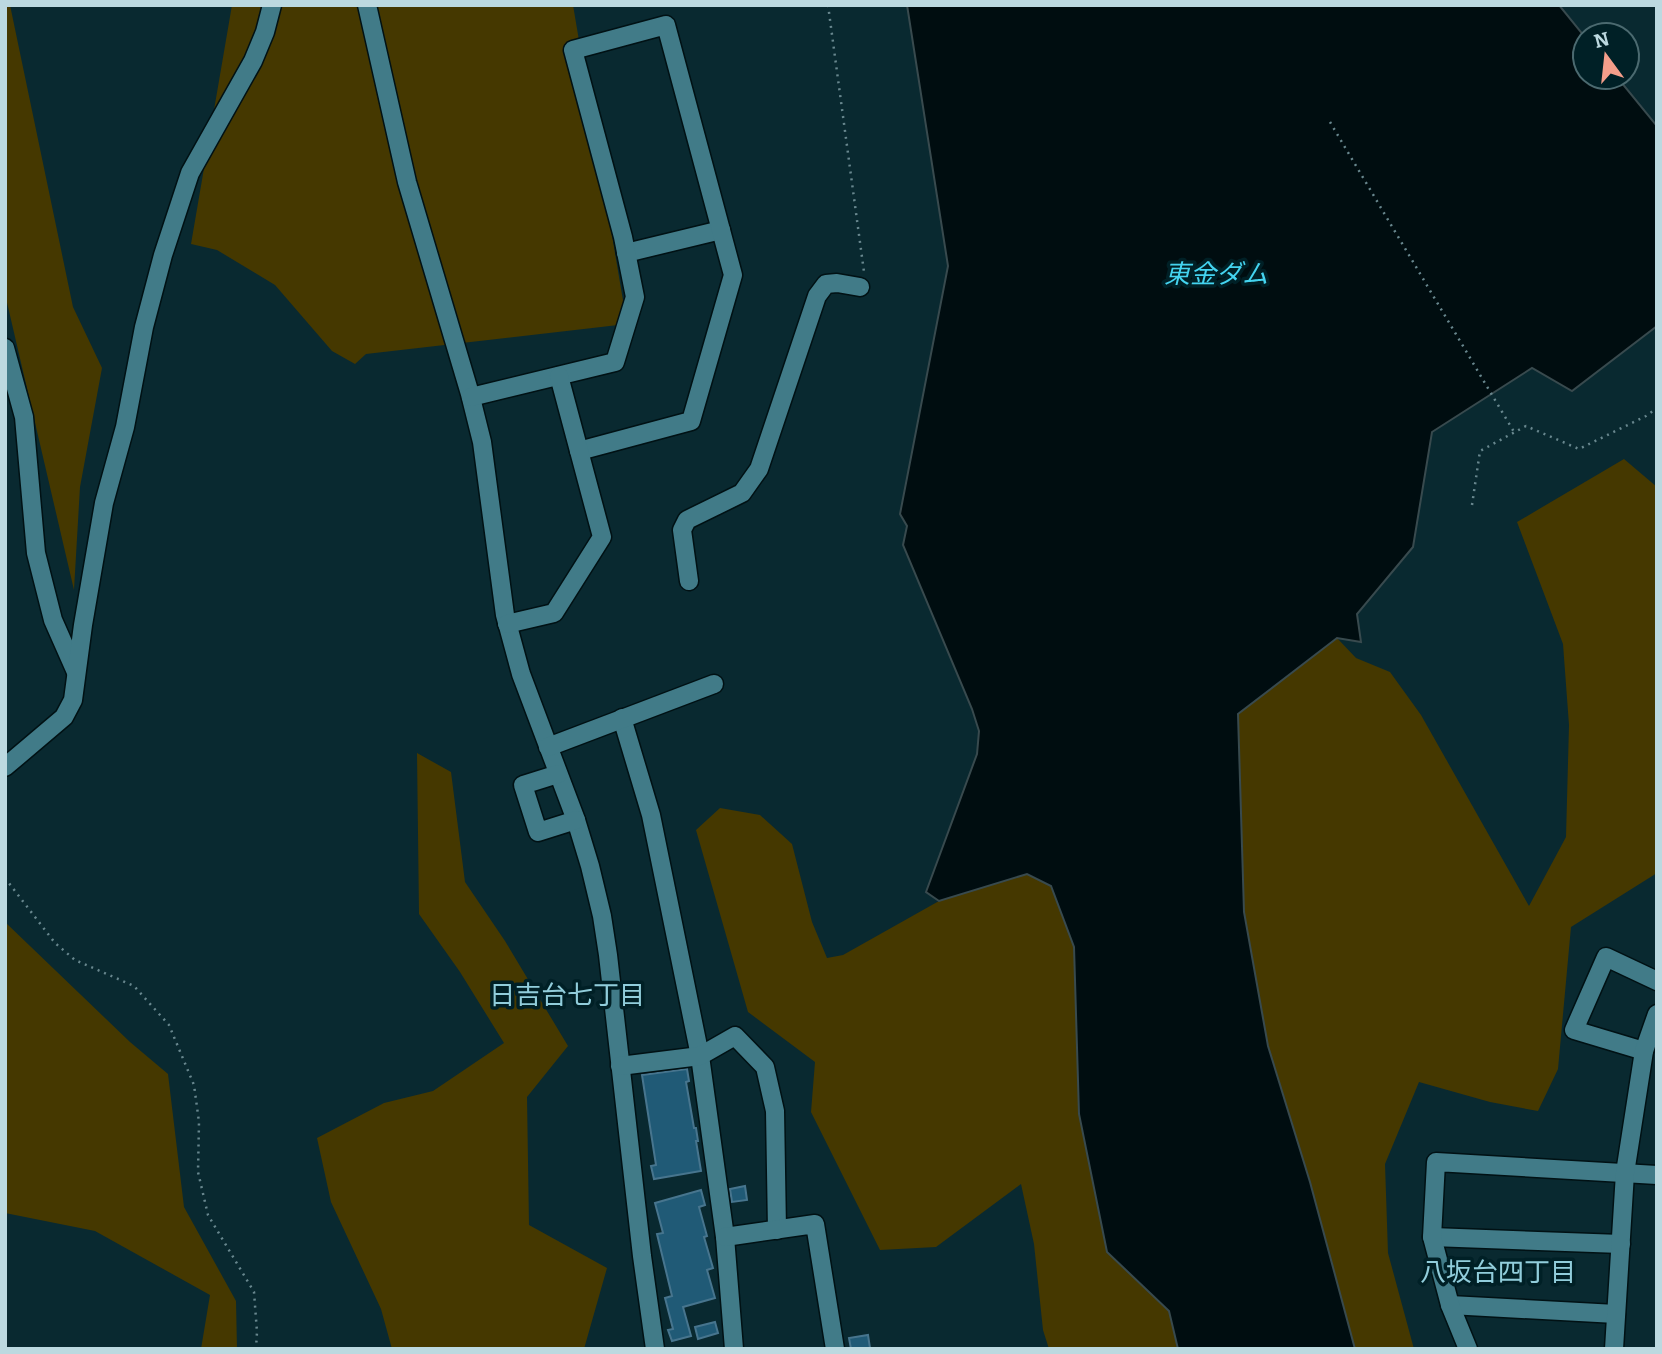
<svg xmlns="http://www.w3.org/2000/svg" width="1662" height="1354" viewBox="0 0 1662 1354" font-family="Bitter,'Noto Sans JP',serif">
<rect width="100%" height="100%" fill="#092930"/>
<g fill="#453800">
<path d="M5,5H10L73,307L102,368L80,487L74,590L5,294Z"/>
<path d="M232,5H573L627,324L366,354L355,364L332,351L275,285L217,250L191,244Z"/>
<path d="M1624,459L1657,487V873L1571,927L1558,1069L1538,1111L1490,1102L1419,1082L1385,1164L1388,1253L1414,1349H1355L1310,1182L1268,1046L1244,912L1238,714L1337,638L1356,658L1390,672L1421,715L1529,906L1566,837L1569,725L1563,644L1517,522Z"/>
<path d="M417,753L451,772L465,882L505,941L568,1046L527,1097L529,1225L607,1268L584,1349H392L381,1309L331,1202L317,1138L384,1103L433,1091L504,1043L460,972L419,914Z"/>
<path d="M720,808L760,815L792,844L812,922L827,958L843,955L939,901L1027,873L1051,886L1074,947L1079,1114L1107,1252L1169,1311L1178,1349H1049L1043,1330L1034,1244L1021,1184L936,1247L880,1250L811,1112L815,1062L748,1012L696,830Z"/>
<path d="M5,922L130,1042L168,1074L184,1207L236,1301L237,1349H201L210,1295L95,1231L5,1213Z"/>
</g>
<path fill="#000d10" stroke="#384a4e" stroke-width="2" d="M907,5H1559L1585,37V77H1617L1657,126V326L1572,391L1532,368L1432,432L1413,547L1357,614L1361,642L1337,638L1238,714L1244,912L1268,1046L1310,1182L1355,1349H1178L1169,1311L1107,1252L1079,1114L1074,947L1051,886L1027,874L939,901L926,892L977,754L979,731L972,709L903,545L907,526L900,514L948,266Z"/>
<g fill="#205a76" stroke="#47758e" stroke-width="2">
<path d="M687,1069L689,1081L686,1082L694,1128H696L698,1141H696L701,1171L654,1179L651,1166L656,1165L642,1075Z"/>
<path d="M745,1186L747,1200L732,1202L730,1189Z"/>
<path d="M701,1190L705,1205L699,1207L707,1236L704,1237L713,1268L707,1270L715,1298L683,1307L691,1336L672,1341L668,1330L673,1329L665,1298L672,1296L657,1234L663,1233L655,1203Z"/>
<path d="M715,1322L718,1333L698,1339L695,1327Z"/>
<path d="M868,1335L870,1348L851,1349L849,1338Z"/>
</g>
<g fill="none" stroke-linecap="round" stroke-linejoin="round">
<defs>
<g id="minor">
<path d="M367,5L407,182L470,394L482,442L505,615L521,674L576,820L590,866L602,916L608,955L642,1256L655,1349"/>
<path d="M626,253L721,230"/>
<path d="M5,348L24,417L36,553L53,620L76,672"/>
<path d="M471,397L615,362L635,297L623,237L573,50L666,25L733,275L691,421L579,451"/>
<path d="M689,581L682,530L687,520L742,493L759,469L817,296L826,284L837,283L860,287"/>
<path d="M507,624L554,613L602,537L559,376"/>
<path d="M622,718L651,815L700,1056L725,1237L734,1349"/>
<path d="M548,747L714,684"/>
<path d="M5,767L64,717L73,700L83,625L104,503L125,427L144,327L163,255L190,173L253,61L265,32L272,5"/>
<path d="M558,774L523,785L538,832L576,820"/>
<path d="M1644,1051L1574,1030L1606,957L1657,981"/>
<path d="M620,1066L700,1056L735,1036L765,1067L775,1111L777,1230"/>
<path d="M725,1237L815,1224L835,1349"/>
<path d="M1432,1237L1621,1244"/>
<path d="M1450,1305L1616,1314"/>
<path d="M1468,1349L1450,1305L1432,1237L1436,1162L1657,1175"/>
<path d="M1614,1349L1625,1173L1644,1051L1657,1014"/>
</g>
</defs>
<use href="#minor" stroke="#011114" stroke-width="21"/>
<g stroke="#68878e" stroke-width="2.5" stroke-dasharray="2 5" stroke-linecap="butt">
<path d="M828,5L864,272"/>
<path d="M1330,122L1514,432"/>
<path d="M1472,505L1480,451L1526,426L1579,449L1646,416L1657,408"/>
<path d="M5,878L55,943L75,960L134,986L169,1025L194,1085L199,1122L198,1172L208,1215L254,1292L257,1332L256,1349"/>
</g>
<use href="#minor" stroke="#417b88" stroke-width="18"/>
</g>
<g text-anchor="middle" stroke-width="7" stroke-linejoin="round" paint-order="stroke">
<g font-size="26" font-style="italic" fill="#44d4f0" stroke="#002026">
<text x="1216" y="283">東金ダム</text>
</g>
<g font-size="26" fill="#91cddb" stroke="#002026">
<text x="567" y="1004">日吉台七丁目</text>
<text x="1498" y="1281">八坂台四丁目</text>
</g>
</g>
<rect width="1662" height="1354" fill="none" stroke="#bcd9e0" stroke-width="14"/>
<g transform="translate(1606 56) rotate(345)"><circle r="33" fill="#002026" stroke="#4b6a70" stroke-width="2"/>
<path d="M0-5L12 26L0 18L-12 26Z" fill="#f49e8a"/>
<text y="-10" font-size="19" font-weight="bold" text-anchor="middle" fill="#bcd9e0">N</text>
</g>
</svg>
